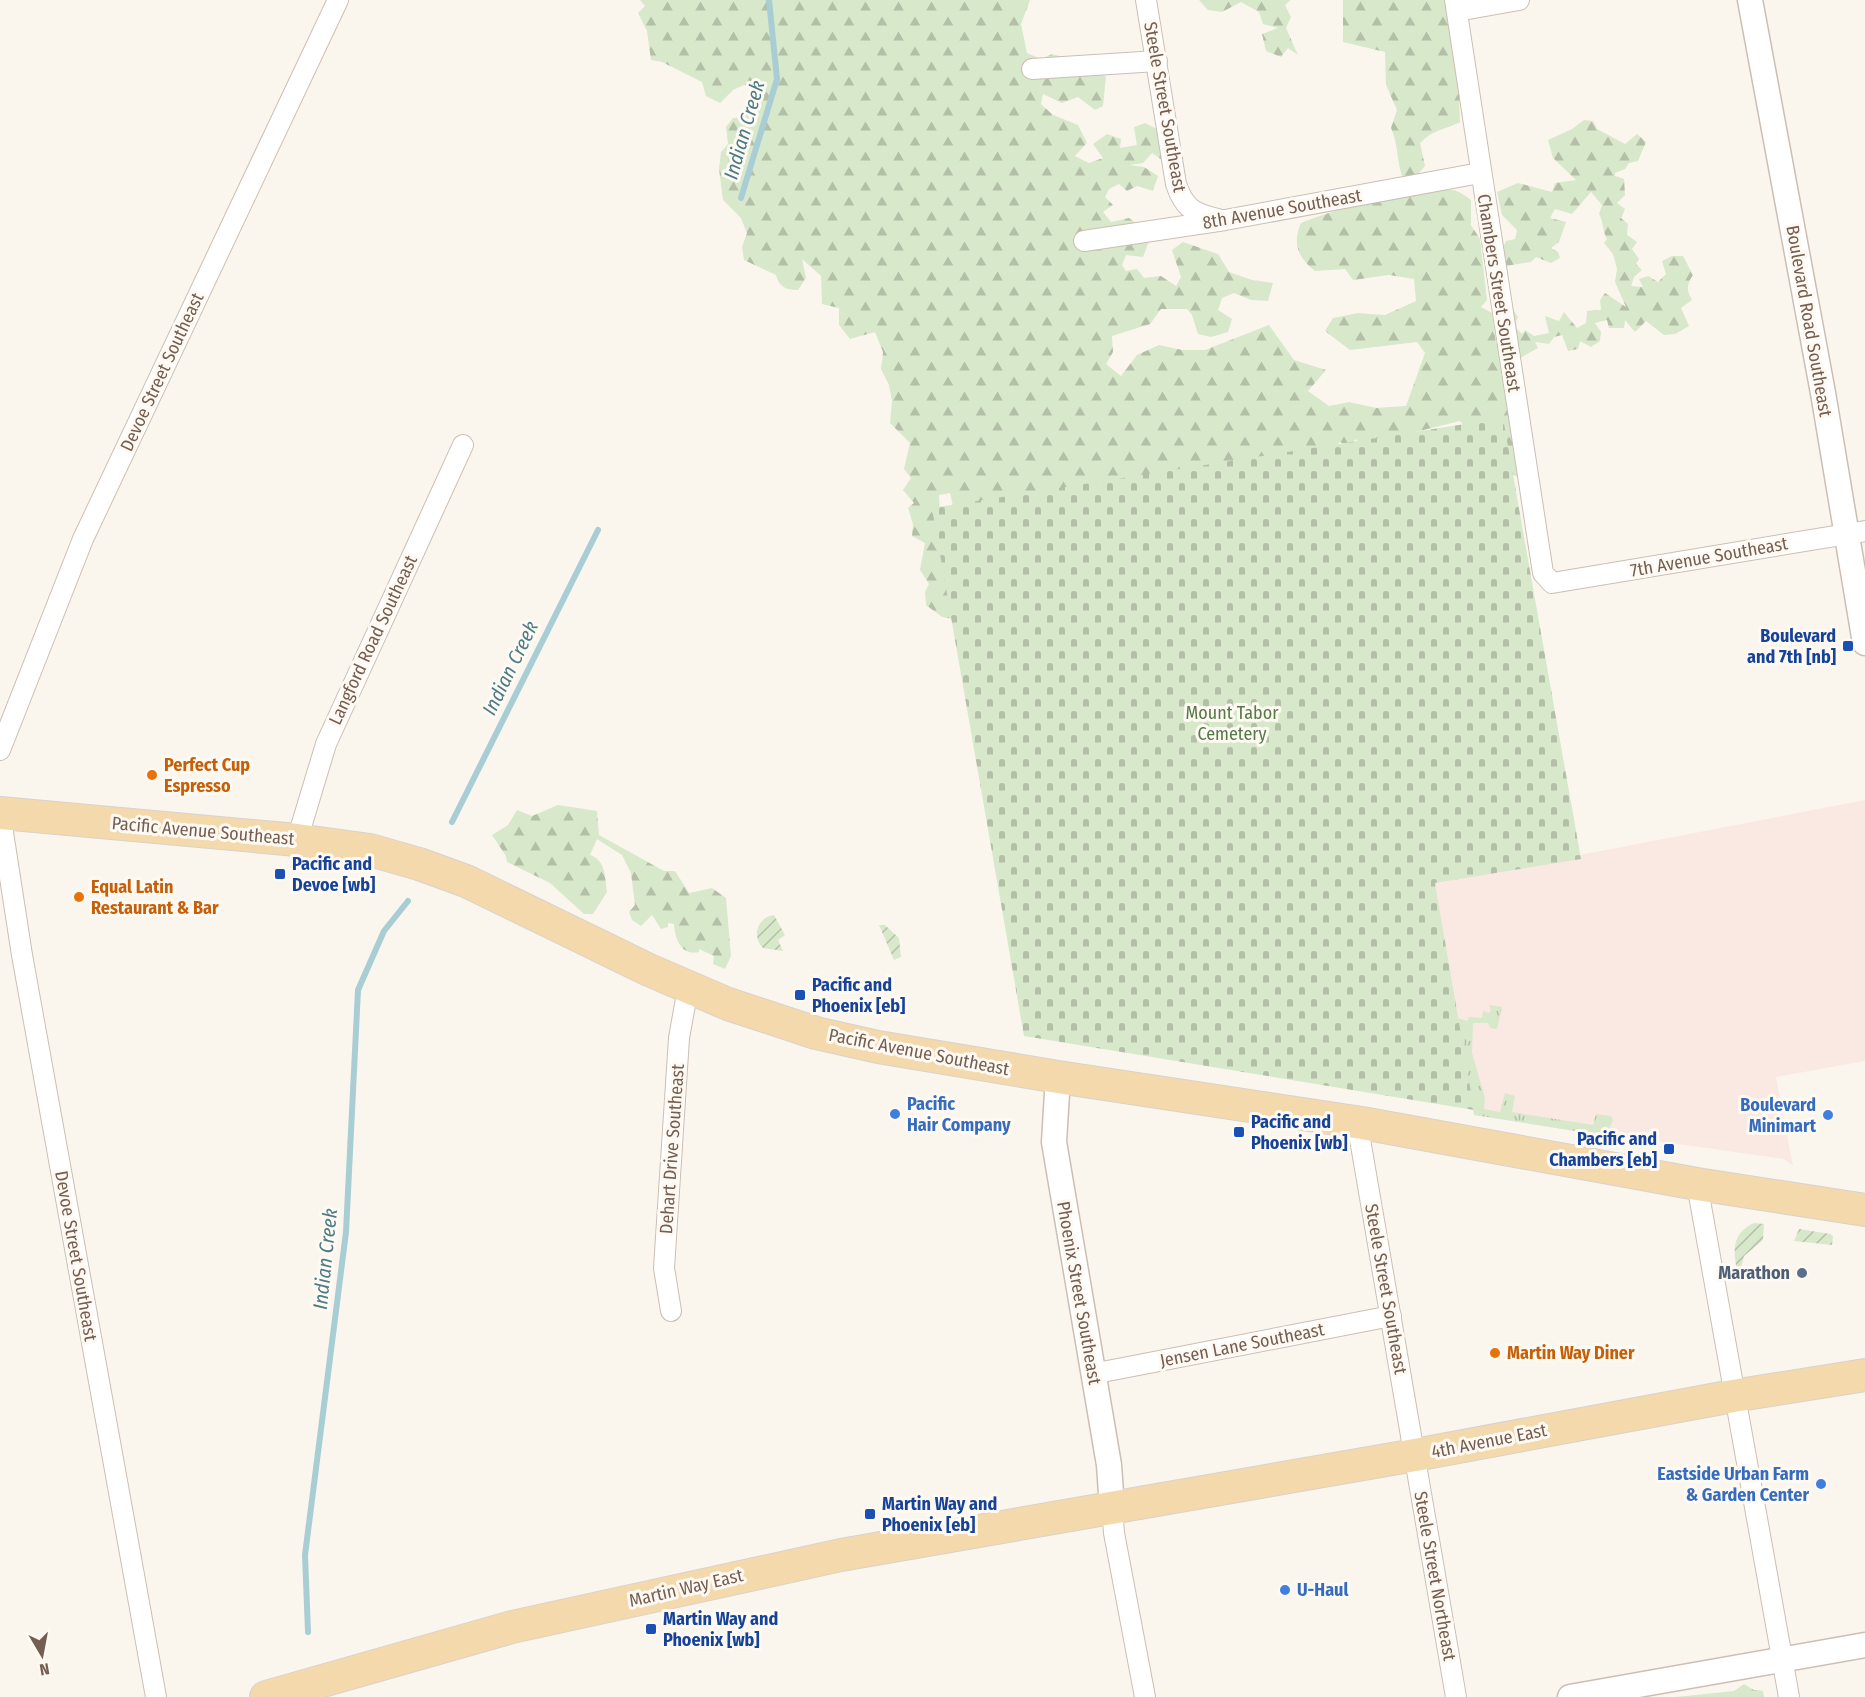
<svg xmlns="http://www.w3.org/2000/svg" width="1865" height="1697" viewBox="0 0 1865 1697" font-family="'Fira Sans Condensed',sans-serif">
<defs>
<pattern id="grass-tufts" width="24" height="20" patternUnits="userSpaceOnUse" patternTransform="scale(1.5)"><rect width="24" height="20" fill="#d7e8cb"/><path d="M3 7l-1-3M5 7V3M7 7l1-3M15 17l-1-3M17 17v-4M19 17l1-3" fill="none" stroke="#b3bfa7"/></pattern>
<pattern id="forest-firs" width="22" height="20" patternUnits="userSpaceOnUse" patternTransform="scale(1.5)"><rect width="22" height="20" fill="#d7e8cb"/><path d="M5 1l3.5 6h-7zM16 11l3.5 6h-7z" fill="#b3bfa7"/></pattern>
<pattern id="cemetery-stones" width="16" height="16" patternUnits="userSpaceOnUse" patternTransform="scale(1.5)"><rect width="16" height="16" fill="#d7e8cb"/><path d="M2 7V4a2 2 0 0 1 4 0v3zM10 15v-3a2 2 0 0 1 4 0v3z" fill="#b3bfa7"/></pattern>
<pattern id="garden-furrows" width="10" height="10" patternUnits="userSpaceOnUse" patternTransform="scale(1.5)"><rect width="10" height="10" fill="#d7e8cb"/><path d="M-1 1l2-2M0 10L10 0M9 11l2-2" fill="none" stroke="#b3bfa7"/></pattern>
</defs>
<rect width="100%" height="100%" fill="#fbf6ed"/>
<path fill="#fae9e2" d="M1865,800V1061L1776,1077L1793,1166L1784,1159L1474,1115L1435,883Z"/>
<path fill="url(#grass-tufts)" d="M1489,1005L1502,1007L1497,1029L1490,1028L1488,1023H1473L1472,1053L1485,1098L1484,1109L1500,1112L1505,1093L1515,1096L1512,1112L1593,1125L1596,1114L1611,1116L1613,1120L1606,1136L1474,1115L1458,1018L1467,1021L1469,1017L1482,1018L1483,1011L1489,1013L1491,1010Z"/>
<g fill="url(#forest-firs)">
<path d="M640,0H1030L1021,24L1027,53L1041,59L1052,54L1063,57L1074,75L1091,68L1106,77L1103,106L1095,110L1078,97L1062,103L1043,94L1041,104L1053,115L1078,125L1087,143L1075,156L1089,163L1103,158L1093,144L1107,134L1121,139L1120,148L1137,145L1134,127L1145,123L1177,139L1165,162L1152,153L1143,163L1129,165L1144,167L1158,176L1153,191L1137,186L1127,191L1119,184L1109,189L1105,197L1113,205L1103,212L1111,222L1129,218L1141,227L1150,239L1143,257L1126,255L1122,265L1126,271L1137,269L1144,278L1161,276L1176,286L1181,277L1172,250L1183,242L1218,254L1229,272L1252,280L1273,283L1268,301L1251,300L1234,293L1222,298L1218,310L1232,319L1228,332L1211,337L1198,334L1192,315L1187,309H1161L1150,324L1112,336L1113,352L1106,364L1121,376L1137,355L1159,345L1182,350H1205L1269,325L1294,360L1326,370L1308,391L1329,406L1349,402L1376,408L1406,406L1425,353L1417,342L1350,350L1325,331L1333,318L1358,313L1385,315L1416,301L1414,279L1389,275L1353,280L1345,269L1315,271C1298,258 1292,243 1301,223C1331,211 1431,181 1459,192C1463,194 1467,197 1471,200V225L1480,239L1487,300L1481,307L1492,313L1496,343L1513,358L1501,374L1508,394L1518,477L1499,469L1460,421L1362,445L1356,439L1349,446L1340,442L1329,450L957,523L950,493L939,495L940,515L959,620L942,617L926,605L925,592L929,584L920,570L925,543L912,536L913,524L908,508L914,503L903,490L911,478L904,469L910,443L890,423L892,401L889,385L881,369L883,352L875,332L850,339L839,325V308L822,304L821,276L802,259L806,278L798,290C786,290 779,287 776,275L744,260L742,247L747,233L741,218L723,200L719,169L721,152L728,144L726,127L733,118H742L756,106L754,88L744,85L733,90L720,103L706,96L702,82L662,62L651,60L647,31L638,13L645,6Z"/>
<path d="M1199,0H1291L1285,5L1291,17L1286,28L1298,55L1288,48L1281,57L1266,51L1262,34L1278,28L1263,24L1259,12L1241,2L1222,12L1208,10Z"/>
<path d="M1343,0H1454L1470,72L1459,100L1460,122C1443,131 1435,128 1420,143L1425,166L1414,179L1404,181C1396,163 1399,145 1391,128L1397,110L1386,85L1385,52L1343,42Z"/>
<path d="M1584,120L1593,121L1597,129L1625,144L1637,134L1646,142L1638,161L1629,163L1625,169L1615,173V176L1624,179L1625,195L1617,203L1625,209L1621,218L1628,224L1627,235L1637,242L1632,249L1639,259L1636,264L1642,270L1634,277L1631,286L1643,287L1639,279L1648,276L1658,282L1666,274L1662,261L1672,256H1683L1693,275C1687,284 1686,290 1692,300L1681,308L1689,326L1675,334L1664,335L1646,321L1635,332L1625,320L1624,328H1609L1607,320L1595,323L1601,332L1600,341L1591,347L1580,341L1578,349L1568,351L1562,335L1554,337L1549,344L1535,342L1538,348L1520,358L1513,353L1508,317L1514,311L1518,317L1516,321L1517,329L1522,334L1525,330L1534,336L1549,333L1545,316L1559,321L1564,312L1577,328L1586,323L1587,311L1601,310L1600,300L1605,293L1626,307L1615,282L1617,269L1613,254L1604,243L1607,239C1602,230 1604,223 1599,214L1602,205L1591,192L1572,214L1555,209L1550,218L1566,222L1559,242L1551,248L1558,252L1560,258L1551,263L1536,257L1531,262L1505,266L1500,253L1506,241L1515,239L1517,230L1502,215L1497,192L1518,183L1552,192L1555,183L1576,180L1553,158L1548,140L1572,129Z"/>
<path d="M558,805L597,811L599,835L664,871H675L689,893L712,888L726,898L731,956L725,969L713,964L714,956L699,949V952C681,956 675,939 674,924L668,923V927L661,929L652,915L641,926L632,920L629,912L635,905L631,873L622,855L597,839L590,855C606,860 605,878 607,892L593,914H584L550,883L507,862L506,856L492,835L508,825L517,810L532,816Z"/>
<path d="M1744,1684L1754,1690L1763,1691L1764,1697H1676L1734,1691Z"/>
</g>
<path fill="url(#cemetery-stones)" d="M1503,418L1581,859L1435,883L1474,1110L1024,1036L932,508Z"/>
<g fill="url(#garden-furrows)">
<path d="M774,915L785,935L778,940L783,951L763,948C751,936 758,917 774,915Z"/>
<path d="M879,925H885L899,938L901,957L894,960Z"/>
<path d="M1754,1223L1764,1224L1763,1240L1744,1256L1741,1268L1746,1273L1743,1282H1739C1735,1258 1727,1235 1754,1223Z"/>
<path d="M1799,1229L1830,1234L1833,1236L1832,1245L1794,1241Z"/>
</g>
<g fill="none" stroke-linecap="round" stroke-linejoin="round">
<g stroke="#a9cdd4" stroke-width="6">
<path d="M741,198L777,79L769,0"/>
<path d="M452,822L598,530"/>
<path d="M308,1632L305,1555L346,1232L358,990L384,931L408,901"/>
</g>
<defs>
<g id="minor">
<path d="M1146,0L1176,184C1184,208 1194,214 1218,219"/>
<path d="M1455,0L1543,573L1552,583L1865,531"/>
<path d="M1457,11L1519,0"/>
<path d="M1032,69L1157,61"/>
<path d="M1084,241L1225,220L1480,173"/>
<path d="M0,750L83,539L338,0"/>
<path d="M0,813L22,955L156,1697"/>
<path d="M297,840L326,744L463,445"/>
<path d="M1357,1122L1456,1697"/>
<path d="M1697,1184L1789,1697"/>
<path d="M671,1311L664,1268L679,1038L688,988"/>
<path d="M1092,1374L1391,1316"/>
<path d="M1112,1508L1114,1533L1145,1697"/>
</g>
<g id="tertiary">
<path d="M1750,0L1823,393L1865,643"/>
<path d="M1058,1077L1054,1142L1109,1465L1112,1508"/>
<path d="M1570,1697L1865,1645"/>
</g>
<g id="primary">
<path d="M0,813L297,840L370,850L419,864L466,881L649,970L728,1004L816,1033L878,1047L1058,1077L1362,1123L1697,1184L1865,1210"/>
<path d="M266,1697L512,1627L841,1555L1415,1455L1733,1396L1865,1375"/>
</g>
</defs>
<use href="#minor" stroke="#cdbeb3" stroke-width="22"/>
<use href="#tertiary" stroke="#cdbeb3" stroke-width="27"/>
<use href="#primary" stroke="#d8d2ce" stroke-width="34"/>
<use href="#minor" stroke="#fff" stroke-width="20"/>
<use href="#tertiary" stroke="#fff" stroke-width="24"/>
<use href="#primary" stroke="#f3d9ac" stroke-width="32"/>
</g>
<g fill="#1a4fb4" stroke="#fefaf3" stroke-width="2">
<rect x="1842" y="640" width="12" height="12" rx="3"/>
<rect x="274" y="868" width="12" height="12" rx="3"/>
<rect x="794" y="989" width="12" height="12" rx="3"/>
<rect x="1233" y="1126" width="12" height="12" rx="3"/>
<rect x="1663" y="1143" width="12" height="12" rx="3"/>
<rect x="864" y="1508" width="12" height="12" rx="3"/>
<rect x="645" y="1623" width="12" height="12" rx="3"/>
</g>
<g fill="#e8710a" stroke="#fefaf3" stroke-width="2">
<circle cx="152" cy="775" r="6"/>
<circle cx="79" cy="897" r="6"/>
<circle cx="1495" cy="1353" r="6"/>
</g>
<g fill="#3f7fe0" stroke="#fefaf3" stroke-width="2">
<circle cx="895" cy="1114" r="6"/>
<circle cx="1828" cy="1115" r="6"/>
<circle cx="1821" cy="1484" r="6"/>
<circle cx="1285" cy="1590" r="6"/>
</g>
<circle fill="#5c6f8a" stroke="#fefaf3" stroke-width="2" cx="1802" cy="1273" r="6"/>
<g text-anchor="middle" stroke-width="6" stroke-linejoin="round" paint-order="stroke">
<g font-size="18" fill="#755e51" stroke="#fefaf3">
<text transform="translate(1165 107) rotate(80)" y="6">Steele Street Southeast</text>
<text transform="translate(1282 209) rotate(-10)" y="6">8th Avenue Southeast</text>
<text transform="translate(1499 293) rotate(81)" y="6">Chambers Street Southeast</text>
<text transform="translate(1809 321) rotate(80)" y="6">Boulevard Road Southeast</text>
<text transform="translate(162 372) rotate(-65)" y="6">Devoe Street Southeast</text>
<text transform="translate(1709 557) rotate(-10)" y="6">7th Avenue Southeast</text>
<text transform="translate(373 640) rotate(-65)" y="6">Langford Road Southeast</text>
<text transform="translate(203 831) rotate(5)" y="6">Pacific Avenue Southeast</text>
<text transform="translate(919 1052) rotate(11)" y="6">Pacific Avenue Southeast</text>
<text transform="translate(672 1149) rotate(-86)" y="6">Dehart Drive Southeast</text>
<text transform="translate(76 1256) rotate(80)" y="6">Devoe Street Southeast</text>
<text transform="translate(1386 1289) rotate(80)" y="6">Steele Street Southeast</text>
<text transform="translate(1079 1293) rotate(80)" y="6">Phoenix Street Southeast</text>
<text transform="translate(1242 1345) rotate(-11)" y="6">Jensen Lane Southeast</text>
<text transform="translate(1489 1441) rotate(-11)" y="6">4th Avenue East</text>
<text transform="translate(1435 1576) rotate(80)" y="6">Steele Street Northeast</text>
<text transform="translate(686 1588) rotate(-13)" y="6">Martin Way East</text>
</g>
<g font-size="18" font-weight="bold" fill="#164399" stroke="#fefaf3" text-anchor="start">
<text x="1836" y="642" text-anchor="end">Boulevard<tspan x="1836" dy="21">and 7th [nb]</tspan></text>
<text x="292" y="870">Pacific and<tspan x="292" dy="21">Devoe [wb]</tspan></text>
<text x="812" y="991">Pacific and<tspan x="812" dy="21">Phoenix [eb]</tspan></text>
<text x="1251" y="1128">Pacific and<tspan x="1251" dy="21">Phoenix [wb]</tspan></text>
<text x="1657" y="1145" text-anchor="end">Pacific and<tspan x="1657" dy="21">Chambers [eb]</tspan></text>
<text x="882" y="1510">Martin Way and<tspan x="882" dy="21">Phoenix [eb]</tspan></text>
<text x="663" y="1625">Martin Way and<tspan x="663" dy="21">Phoenix [wb]</tspan></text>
</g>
<g font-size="18" fill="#57794a" stroke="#fefaf3">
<text x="1232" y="719">Mount Tabor<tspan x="1232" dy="21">Cemetery</tspan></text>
</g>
<g font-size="18" font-weight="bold" fill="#c56008" stroke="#fefaf3" text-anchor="start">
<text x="164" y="771">Perfect Cup<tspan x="164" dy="21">Espresso</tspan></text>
<text x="91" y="893">Equal Latin<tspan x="91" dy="21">Restaurant &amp; Bar</tspan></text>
<text x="1507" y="1359">Martin Way Diner</text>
</g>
<g font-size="18" font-weight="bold" fill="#366cbe" stroke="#fefaf3" text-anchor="start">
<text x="907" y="1110">Pacific<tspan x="907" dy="21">Hair Company</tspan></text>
<text x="1816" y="1111" text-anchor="end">Boulevard<tspan x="1816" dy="21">Minimart</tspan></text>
<text x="1809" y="1480" text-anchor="end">Eastside Urban Farm<tspan x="1809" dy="21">&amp; Garden Center</tspan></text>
<text x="1297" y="1596">U-Haul</text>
</g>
<g font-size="18" font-weight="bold" fill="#4e5e75" stroke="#fefaf3" text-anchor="end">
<text x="1790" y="1279">Marathon</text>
</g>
<g font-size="20" font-style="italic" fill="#4c7b85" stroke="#fefaf3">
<text transform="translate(744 130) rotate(-74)" y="7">Indian Creek</text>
<text transform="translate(510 668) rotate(-64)" y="7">Indian Creek</text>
<text transform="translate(325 1259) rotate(-84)" y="7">Indian Creek</text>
</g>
</g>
<g transform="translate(42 1655) rotate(170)" stroke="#fefaf3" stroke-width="4.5" paint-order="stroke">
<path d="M0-4.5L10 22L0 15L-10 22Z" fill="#755e51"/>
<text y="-9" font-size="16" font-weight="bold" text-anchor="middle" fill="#755e51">N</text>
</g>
</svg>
